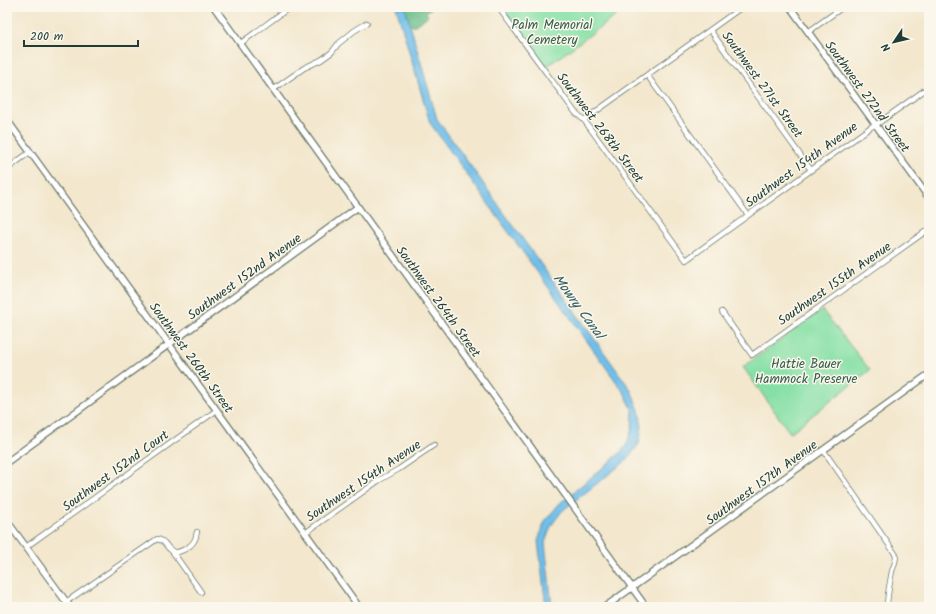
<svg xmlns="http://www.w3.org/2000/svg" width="936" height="614" viewBox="0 0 936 614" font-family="Kalam,sans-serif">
<rect width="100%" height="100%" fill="#fbf7ec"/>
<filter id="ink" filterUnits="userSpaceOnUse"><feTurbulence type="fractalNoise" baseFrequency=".025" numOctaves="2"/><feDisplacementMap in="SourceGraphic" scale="8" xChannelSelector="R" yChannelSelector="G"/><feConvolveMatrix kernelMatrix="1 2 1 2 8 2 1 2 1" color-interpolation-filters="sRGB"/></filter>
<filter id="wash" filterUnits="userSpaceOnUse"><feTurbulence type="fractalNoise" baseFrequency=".012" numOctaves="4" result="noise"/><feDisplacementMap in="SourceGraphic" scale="16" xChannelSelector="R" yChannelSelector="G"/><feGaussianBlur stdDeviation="0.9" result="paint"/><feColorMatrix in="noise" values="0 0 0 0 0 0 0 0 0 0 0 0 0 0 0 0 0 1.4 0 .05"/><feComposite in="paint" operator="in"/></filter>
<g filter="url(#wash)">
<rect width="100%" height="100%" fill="#f3e7cd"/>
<g fill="#86e0a6" stroke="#528e6d">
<path d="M502,7H628L546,67Z"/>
<path d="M822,310L870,370L790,433L743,367Z"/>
</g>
<path fill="#6cbe8b" stroke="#467e60" d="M405,7H433L426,12L428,16L415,25L410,26Z"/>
<path fill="#70beea" stroke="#487e8f" d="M396,7H405L437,119L631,390L639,410L642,426L639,444L627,460L562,511L551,526L545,543L552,607H546L538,541L545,521L559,504L619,454L626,446L632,429L633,411L625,394L430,123Z"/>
</g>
<g filter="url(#ink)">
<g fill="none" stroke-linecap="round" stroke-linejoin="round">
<defs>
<g id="minor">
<path d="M498,7L575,112L584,120L686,260L871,127L880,122L929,87"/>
<path d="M218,11L223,7H226"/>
<path d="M710,30L811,170"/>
<path d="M808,32L843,7"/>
<path d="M241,43L290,7"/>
<path d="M647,75L748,215"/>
<path d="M274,89L304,68L321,60L332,52L338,44L354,31L367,23"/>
<path d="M584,120L742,7"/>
<path d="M7,169L30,152"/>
<path d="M722,312L752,355L929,229"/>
<path d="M824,451L896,555C896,561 894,566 892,571C890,583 887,595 887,607"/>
<path d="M305,533L378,481L399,469L434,445"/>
<path d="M26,547L217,410"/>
<path d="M172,551L201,592"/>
<path d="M66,602L157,539C167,541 165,547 172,551C177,555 191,547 194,541C196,539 196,535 197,532"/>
</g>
<g id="tertiary">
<path d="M214,7L646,607"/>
<path d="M790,7L929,198"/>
<path d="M7,120L359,607"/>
<path d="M7,462L358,207"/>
<path d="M7,521L70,607"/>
<path d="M605,607L929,374"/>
</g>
</defs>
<use href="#minor" stroke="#69786a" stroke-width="6"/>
<use href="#tertiary" stroke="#69786a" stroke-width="8"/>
<use href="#minor" stroke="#fff" stroke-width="4.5"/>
<use href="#tertiary" stroke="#fff" stroke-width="5.5"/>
</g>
</g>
<g text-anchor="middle" stroke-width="3" stroke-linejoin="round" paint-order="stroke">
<g font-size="13" fill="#345e4b" stroke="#fbf7ec">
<text x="552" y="29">Palm Memorial<tspan x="552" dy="15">Cemetery</tspan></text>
<text x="806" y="368">Hattie Bauer<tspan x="806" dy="15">Hammock Preserve</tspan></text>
</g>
<g font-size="13" fill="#1f3d34" stroke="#fbf7ec">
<text transform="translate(763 84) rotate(54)" y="5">Southwest 271st Street</text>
<text transform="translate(868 96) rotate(54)" y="5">Southwest 272nd Street</text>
<text transform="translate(601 127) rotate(53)" y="5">Southwest 268th Street</text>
<text transform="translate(801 164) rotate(-36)" y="5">Southwest 154th Avenue</text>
<text transform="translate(244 276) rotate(-36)" y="5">Southwest 152nd Avenue</text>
<text transform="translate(834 283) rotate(-35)" y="5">Southwest 155th Avenue</text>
<text transform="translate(439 301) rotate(54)" y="5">Southwest 264th Street</text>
<text transform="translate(192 357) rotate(54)" y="5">Southwest 260th Street</text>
<text transform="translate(115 470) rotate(-36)" y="5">Southwest 152nd Court</text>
<text transform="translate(363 480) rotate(-34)" y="5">Southwest 154th Avenue</text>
<text transform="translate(761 482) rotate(-36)" y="5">Southwest 157th Avenue</text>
</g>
<g font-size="14" font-style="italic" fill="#335d62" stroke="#fbf7ec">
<text transform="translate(579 306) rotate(54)" y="5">Mowry Canal</text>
</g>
</g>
<rect width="936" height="614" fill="none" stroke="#fbf7ec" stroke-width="24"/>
<g transform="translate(894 42) rotate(235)" stroke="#fbf7ec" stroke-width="3" paint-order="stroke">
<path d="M0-3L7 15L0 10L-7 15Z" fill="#1f3d34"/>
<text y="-6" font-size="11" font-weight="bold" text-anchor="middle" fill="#1f3d34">N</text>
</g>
<path d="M24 40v6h114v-6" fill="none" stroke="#1f3d34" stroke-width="2"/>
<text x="30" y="40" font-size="12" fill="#1f3d34" stroke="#fbf7ec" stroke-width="3" paint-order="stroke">200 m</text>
</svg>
